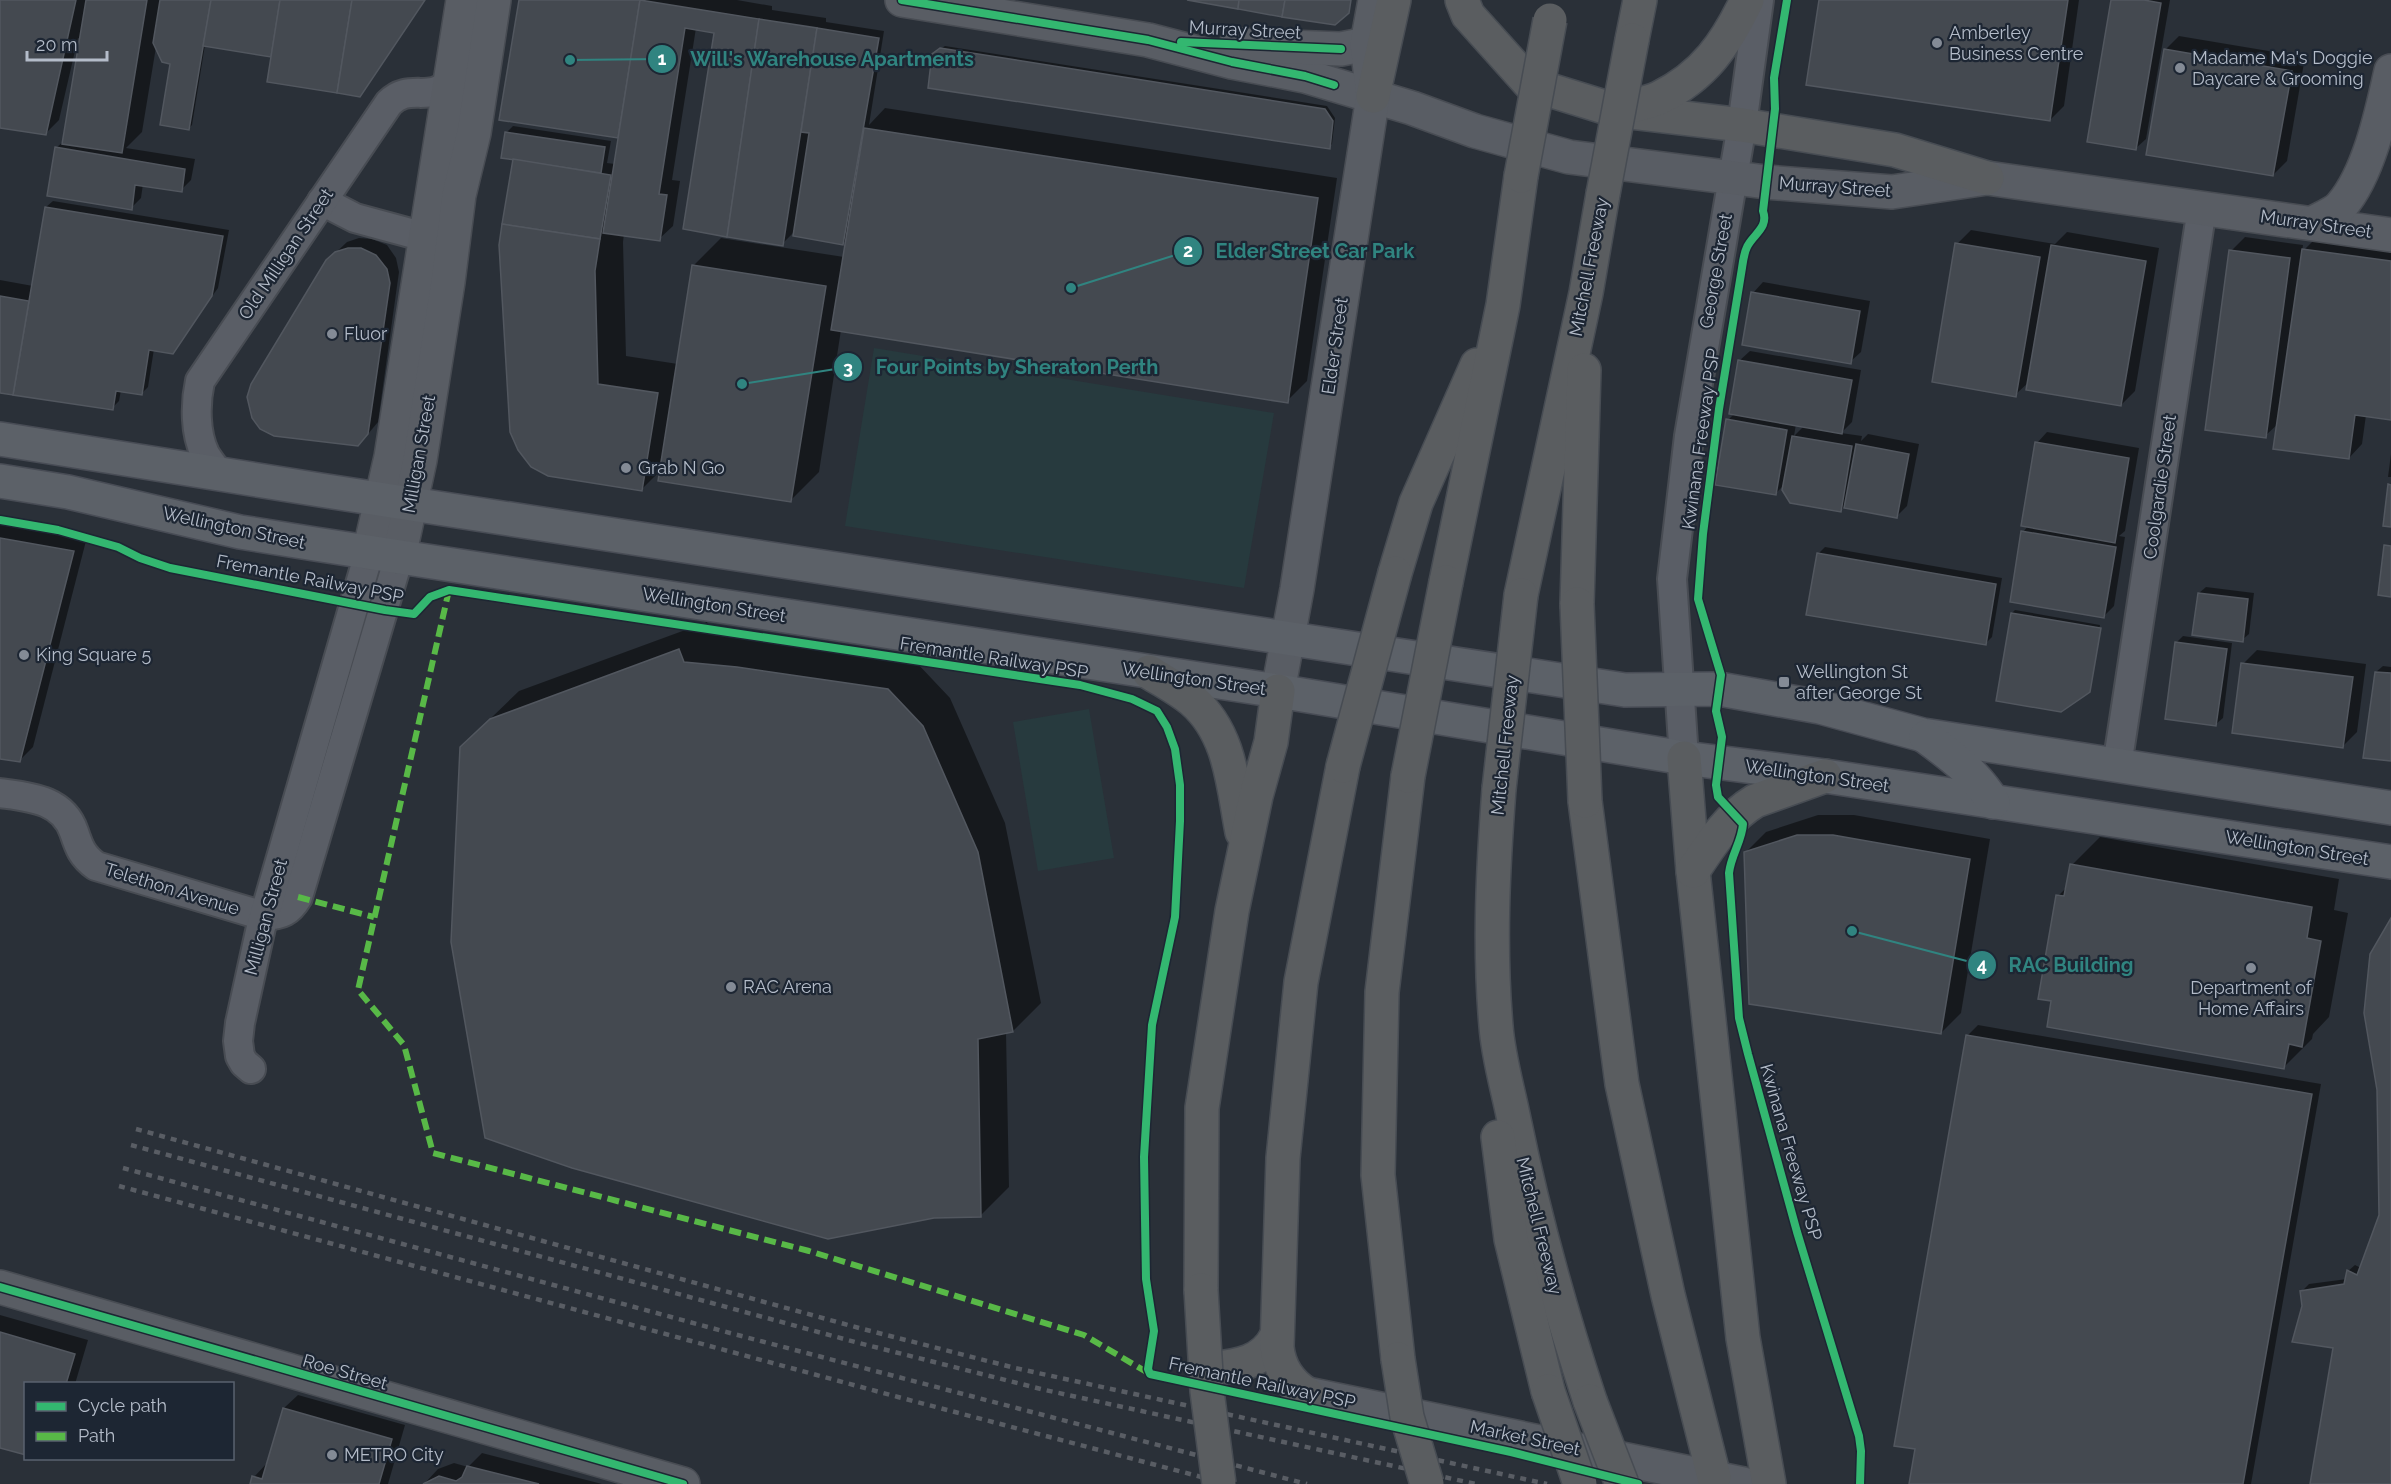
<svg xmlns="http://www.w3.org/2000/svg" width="2391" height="1484" viewBox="0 0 2391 1484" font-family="Raleway,sans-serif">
<rect width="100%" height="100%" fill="#2a3038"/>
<g fill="#273a3e">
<path d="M874,348L1274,413L1244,588L845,526Z"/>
<path d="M1089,709L1114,858L1038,871L1013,722Z"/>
</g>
<g fill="#0007" fill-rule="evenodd">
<path d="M0,0H425L273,55L205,45L192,125L189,128L172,62L156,47L142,132L126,148L195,159L191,180L181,190L143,184L141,198L131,208L56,148L65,140L80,39L78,38L59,120L45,134L0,127Z"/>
<path d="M520,0H737L772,6V10L826,18V22L884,31L869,125L885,108L1337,178L1307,381L1287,401L841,330L819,472L791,500L661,470L642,489L549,475L514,160L506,133L513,126L611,141L607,163L615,164L620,134L617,137ZM696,28L716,31L782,244L795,231L843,244L847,239L844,257L721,238L693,266L678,364L626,356L623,242L624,234L659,239L673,226L680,181L672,180Z"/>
<path d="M1821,0H2079L2064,106L2050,120Z"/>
<path d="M2113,0H2170L2146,139L2135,149Z"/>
<path d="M2179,36L2305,57L2287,161L2273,175L2166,49Z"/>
<path d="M945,46L1327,106L1335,118L1332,144L1329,147L937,51Z"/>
<path d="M53,201L229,230L218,288L172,352L154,349L148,387L141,394L121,390L119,401L112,408L0,391V280L33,286L46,207Z"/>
<path d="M1971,230L2055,244L2067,232L2159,248L2135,391L2121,405L2030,381L2015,395L1957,244Z"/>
<path d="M2318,236L2391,246V418L2366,415L2362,444L2349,458L2279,423L2265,436L2231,251L2245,237L2303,245L2302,252Z"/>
<path d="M359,238L372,239L387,245L396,258L399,272L378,422L368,434L327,261L347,242Z"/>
<path d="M1763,282L1870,301L1861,352L1850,362L1753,293Z"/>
<path d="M1750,351L1861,370L1852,422L1841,433L1862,436L1861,441L1868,434L1919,444L1907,506L1897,516L1844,507L1841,510L1785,484L1775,494L1728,420L1734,414L1739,361ZM1796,424L1804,426L1794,436Z"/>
<path d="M2047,432L2139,448L2125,531L2119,536L2125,537L2114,606L2104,616L2023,532L2028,526L2037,443Z"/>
<path d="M2391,454V477H2388Z"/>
<path d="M0,522L87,537L33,747L19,761L0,758Z"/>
<path d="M1825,547L2002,578L1992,637L1985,644L1818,554Z"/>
<path d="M2206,587L2254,593L2249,634L2242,640L2199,593Z"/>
<path d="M2015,610L2100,625L2088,691L2012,613Z"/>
<path d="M707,622L712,635L765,640L916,662L950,698L1005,823L1041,1003L1013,1031L1006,1032L1009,1187L981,1215L490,719L519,691Z"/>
<path d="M2183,636L2232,643L2223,718L2216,724L2176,643Z"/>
<path d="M2257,650L2366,664L2357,732L2343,746L2243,664Z"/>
<path d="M2383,666L2391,667V760L2376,672Z"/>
<path d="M1818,815H1854L1990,839L1961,1013L1941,1033L1745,853L1766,832Z"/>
<path d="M2100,837L2339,879L2334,910L2348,913L2329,1017L2313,1034L2312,1039L2284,1067L2058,896L2068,886L2072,865Z"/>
<path d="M2391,921V1484H2311L2335,1347L2304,1307L2302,1291L2309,1284L2347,1279L2348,1271L2355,1265L2361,1268L2381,1216Z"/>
<path d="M1978,1025L2321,1084L2251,1484H1910L1917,1448L1896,1445L1968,1035Z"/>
<path d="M0,1315L88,1340L75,1384H26L0,1446Z"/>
<path d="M298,1395L405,1425L388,1484H252L254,1477L267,1463L284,1408Z"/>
<path d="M482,1453L602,1484H424L438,1469L454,1463L468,1467Z"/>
</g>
<g fill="#444950" stroke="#52575f" stroke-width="1.5">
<path d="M0,0H76L46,135L0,128Z"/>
<path d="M86,0H147L122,153L62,144Z"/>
<path d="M160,0H211L189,130L160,125L170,64L162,62L153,43Z"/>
<path d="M211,0H280L271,57L203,46Z"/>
<path d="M280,0H352L337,93L267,82Z"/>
<path d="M352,0H425L360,97L337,93Z"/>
<path d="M519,0H640L618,138L499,120Z"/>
<path d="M640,0L759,19L727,237L683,229L714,33L685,28L659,194L667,195L660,241L603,233Z"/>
<path d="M1187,0H1239L1238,9Z"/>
<path d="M1239,0H1285L1282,17L1238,9Z"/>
<path d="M1285,0H1351L1349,13L1335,25L1282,17Z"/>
<path d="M1819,0H2068L2050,121L1806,85Z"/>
<path d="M2111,0H2144L2161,3L2136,150L2087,142Z"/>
<path d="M759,19L817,28L783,246L727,237Z"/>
<path d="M817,28L879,38L843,245L793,236L809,133L801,132Z"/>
<path d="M940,48L1325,109L1333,121L1330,149L928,88L932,54Z"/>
<path d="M2164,49L2292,71L2273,176L2146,155Z"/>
<path d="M864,128L1318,198L1288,403L831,330Z"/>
<path d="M505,132L605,147L601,173L501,158Z"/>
<path d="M55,147L185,169L182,192L135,185L132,210L47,196Z"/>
<path d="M513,159L611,175L600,239L502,224Z"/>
<path d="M45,207L223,236L212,296L173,354L149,350L142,395L116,391L113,410L13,395Z"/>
<path d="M502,224L600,239L595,271L598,384L658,393L642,491L548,476L531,467L518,450L510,432L499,245Z"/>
<path d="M1955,243L2040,257L2016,397L1932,382Z"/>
<path d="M2051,245L2146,261L2121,406L2026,390Z"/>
<path d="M348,248H361L376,255L387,269L390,283L368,434L358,446L274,436L260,429L252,418L247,397L251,384L326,260L335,252Z"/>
<path d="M2302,249L2391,261V420L2355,415L2349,459L2273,449Z"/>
<path d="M2229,250L2290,258L2266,438L2205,430Z"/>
<path d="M692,265L826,286L791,502L658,481Z"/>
<path d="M1751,292L1860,311L1851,364L1742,345Z"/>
<path d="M0,296L29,301L13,395L0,393Z"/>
<path d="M1738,360L1852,380L1842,434L1729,414Z"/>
<path d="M1726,419L1787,430L1776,495L1715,485Z"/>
<path d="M1792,436L1852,446L1841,512L1790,503L1782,490Z"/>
<path d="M2035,442L2129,458L2115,543L2021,526Z"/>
<path d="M1856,444L1909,454L1897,518L1844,508Z"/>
<path d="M2388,484L2391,485V527L2383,526Z"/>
<path d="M2021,531L2116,547L2104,618L2010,602Z"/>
<path d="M0,538L74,551L20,762L0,759Z"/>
<path d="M2384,545L2391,546V597L2378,595Z"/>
<path d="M1817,553L1996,584L1986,645L1806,615Z"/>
<path d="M2198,593L2248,599L2243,642L2192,635Z"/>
<path d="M2011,613L2101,628L2090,692L2061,712L1996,701Z"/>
<path d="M2175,642L2227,649L2216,726L2165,719Z"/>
<path d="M679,649L684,662L737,667L888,689L923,726L978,852L1013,1032L978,1039L981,1217L934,1218L828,1239L572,1168L485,1138L451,942L460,747L490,719Z"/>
<path d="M2241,663L2353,677L2343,748L2232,733Z"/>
<path d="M2375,672L2391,673V761L2363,758Z"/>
<path d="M1797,835H1833L1970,859L1941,1034L1749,1004L1744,852Z"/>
<path d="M2070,864L2312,907L2307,938L2321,941L2302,1047L2289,1044L2284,1069L2047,1027L2051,1001L2038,999L2056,895L2064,896Z"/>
<path d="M2391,918V1484H2310L2333,1348L2292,1342L2302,1306L2300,1291L2344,1284L2347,1270L2357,1275L2379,1215L2377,1090L2364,1013L2370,954Z"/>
<path d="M1966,1035L2312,1094L2243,1484H1909L1915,1449L1894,1446Z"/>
<path d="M0,1332L75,1354L66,1384H26V1455L0,1448Z"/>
<path d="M283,1408L392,1439L379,1484H250L252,1476L262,1479Z"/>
<path d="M467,1466L539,1484H423L439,1476L456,1481L462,1477Z"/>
</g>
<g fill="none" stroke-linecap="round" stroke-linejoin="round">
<defs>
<g id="street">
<path d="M322,201L355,218L425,237"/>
<path d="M219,474C215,468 209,461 205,454C195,433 195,404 200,381L389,103C410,82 428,104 451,82"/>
<path d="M1684,758L1672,579L1689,436L1742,125L1759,0"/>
<path d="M2117,766L2202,208"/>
<path d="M0,793C29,797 63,799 74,832C79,847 82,856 96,866L264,916C282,915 289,912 298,897L399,557"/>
<path d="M251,1069L244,1063L240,1056L238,1041L240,1023L261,927L369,553"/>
</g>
<g id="secondary">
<path d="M902,0L1148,40L1232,62L1305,76L1412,108L1475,131L1569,157L1766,182L1892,192L1987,178L2391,235"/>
<path d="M1236,45L1341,49L1367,44L1383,31"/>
<path d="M2313,223C2322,218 2335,213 2341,206C2369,174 2382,112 2391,71"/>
<path d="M369,553L391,457L463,0"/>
<path d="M399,557L420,460L448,282L459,195L474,133L494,0"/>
<path d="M1278,691L1297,589L1373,96L1367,44L1375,0"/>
<path d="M0,1287L683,1484"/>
<path d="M1307,1394L1743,1484"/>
</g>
<g id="primary">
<path d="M0,439L320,490L1625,690L1719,689L1820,707L1923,735L2391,808"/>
<path d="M0,481L68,492L240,532L315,544L1278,691L1684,758L1825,776L2391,862"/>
<path d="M1926,737C1952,756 1976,774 1993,802"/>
</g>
<g id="highway">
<path d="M1462,0L1468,15L1530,84L1614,110L1742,125L1895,150L1987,178"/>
<path d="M1632,40L1640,0"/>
<path d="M1373,96L1394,0"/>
<path d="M1623,108C1634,105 1648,103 1659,98C1704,76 1726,44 1747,0"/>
<path d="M1395,573L1416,503L1477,365"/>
<path d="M1446,582L1503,305L1521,176"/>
<path d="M1521,595L1586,293L1603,194"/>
<path d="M1577,604L1584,370"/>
<path d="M1149,672C1163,681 1180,690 1192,700C1231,733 1233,786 1242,832"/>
<path d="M1684,758L1693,871L1743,1338L1769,1484"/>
<path d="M1499,789C1493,868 1489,946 1496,1026C1498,1055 1507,1086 1513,1115C1533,1213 1559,1307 1590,1401"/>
<path d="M1585,801L1622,1084L1668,1295L1714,1477"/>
<path d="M1693,871C1711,844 1727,818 1755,801L1825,776"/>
<path d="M1498,1137L1511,1239L1548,1391"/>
<path d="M1201,1290L1202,1108L1232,911L1256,796L1271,742L1278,691"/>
<path d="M1398,1359L1378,1175L1382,992L1408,776"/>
<path d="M1204,1370C1233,1366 1262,1365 1276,1337"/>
<path d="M1307,1394C1289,1383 1279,1368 1277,1347L1283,1158L1301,982L1343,766"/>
</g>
</defs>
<use href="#street" stroke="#484c53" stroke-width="32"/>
<use href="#secondary" stroke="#484c53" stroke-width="36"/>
<use href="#primary" stroke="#484c55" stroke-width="36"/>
<use href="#highway" stroke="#474c53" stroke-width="36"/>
<use href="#street" stroke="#5a5e66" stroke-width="28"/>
<use href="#secondary" stroke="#595d64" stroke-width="33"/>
<use href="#primary" stroke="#5c6168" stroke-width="33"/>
<use href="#highway" stroke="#5a5d60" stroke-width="33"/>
<g stroke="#595d64" stroke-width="4.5" stroke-dasharray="6 6" stroke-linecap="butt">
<path d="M136,1129L859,1328L1015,1368L1547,1484"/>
<path d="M131,1145L855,1342L1045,1390L1476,1484"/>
<path d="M123,1168L730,1333L1307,1484"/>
<path d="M119,1186L898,1397L1228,1484"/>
</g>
<defs>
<g id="highway-bridge">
<path d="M1521,176L1550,20"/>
<path d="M1603,194L1632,40"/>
<path d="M1577,604L1585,801"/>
<path d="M1343,766L1395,573"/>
<path d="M1408,776L1446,582"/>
<path d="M1499,789L1521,595"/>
<path d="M1201,1290L1207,1391L1219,1484"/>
<path d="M1398,1359L1407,1417L1427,1484"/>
<path d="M1548,1391L1580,1484"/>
<path d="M1590,1401L1622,1484"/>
</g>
</defs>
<use href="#highway-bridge" stroke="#474c53" stroke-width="36" stroke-linecap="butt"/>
<use href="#highway-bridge" stroke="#5a5d60" stroke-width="33"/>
<g stroke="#58b947" stroke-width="6" stroke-dasharray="12 6" stroke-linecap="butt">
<path d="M449,590L358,990L404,1045L433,1153L809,1251L1084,1335L1150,1374"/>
<path d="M298,897L374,917"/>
</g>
<defs>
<g id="cycleway">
<path d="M902,0L1148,40L1232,62L1305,76L1334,85"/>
<path d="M1787,0L1774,78L1775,109L1763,211C1769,228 1753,234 1747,247C1744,253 1743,261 1742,268L1719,409L1703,534L1698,599L1721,675L1716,711L1722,737L1716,785L1718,797L1743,824C1742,841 1731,855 1729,873L1739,1018L1748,1054L1797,1232L1859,1436L1861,1451L1860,1484"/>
<path d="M1181,42L1341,49"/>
<path d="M0,520L58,530L118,547L140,558L170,568L385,610L414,614L430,597L449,590L1080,685L1132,699L1157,711L1167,727L1175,749L1180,785V821L1175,917L1152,1025L1144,1157L1146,1279L1154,1331L1148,1369L1150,1374L1511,1452L1638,1484"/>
<path d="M0,1287L683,1484"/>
</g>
</defs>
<use href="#cycleway" stroke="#1d2633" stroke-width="11"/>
<use href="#cycleway" stroke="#33b770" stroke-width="8"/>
</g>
<g fill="#848b96" stroke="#1d2633" stroke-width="2">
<circle cx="1937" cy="43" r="6"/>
<circle cx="2180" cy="68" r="6"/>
<circle cx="332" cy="334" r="6"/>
<circle cx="626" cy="468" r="6"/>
<circle cx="24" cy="655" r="6"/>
<rect x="1778" y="676" width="12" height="12" rx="3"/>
<circle cx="2251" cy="968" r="6"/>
<circle cx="731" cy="987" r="6"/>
<circle cx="332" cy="1455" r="6"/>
</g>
<g text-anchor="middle" stroke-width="4.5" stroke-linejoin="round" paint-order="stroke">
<g font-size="18" fill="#b4bcc9" stroke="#1d2633">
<text transform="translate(1245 30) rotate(3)" y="6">Murray Street</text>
<text transform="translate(1835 187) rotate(4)" y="6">Murray Street</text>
<text transform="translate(2316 224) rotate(8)" y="6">Murray Street</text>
<text transform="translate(286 254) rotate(-56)" y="6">Old Milligan Street</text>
<text transform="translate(1589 267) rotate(-79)" y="6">Mitchell Freeway</text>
<text transform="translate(1716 271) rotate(-80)" y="6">George Street</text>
<text transform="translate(1335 346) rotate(-82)" y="6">Elder Street</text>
<text transform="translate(1701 439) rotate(-82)" y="6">Kwinana Freeway PSP</text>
<text transform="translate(419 454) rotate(-80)" y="6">Milligan Street</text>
<text transform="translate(2160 487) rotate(-82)" y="6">Coolgardie Street</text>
<text transform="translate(234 528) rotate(12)" y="6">Wellington Street</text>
<text transform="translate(310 579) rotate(11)" y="6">Fremantle Railway PSP</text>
<text transform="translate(714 605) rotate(9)" y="6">Wellington Street</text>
<text transform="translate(994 658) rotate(9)" y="6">Fremantle Railway PSP</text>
<text transform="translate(1194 679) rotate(8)" y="6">Wellington Street</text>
<text transform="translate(1505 745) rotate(-84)" y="6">Mitchell Freeway</text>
<text transform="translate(1817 776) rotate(8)" y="6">Wellington Street</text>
<text transform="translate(2297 848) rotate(9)" y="6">Wellington Street</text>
<text transform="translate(172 889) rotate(17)" y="6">Telethon Avenue</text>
<text transform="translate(266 917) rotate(-75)" y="6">Milligan Street</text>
<text transform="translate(1791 1152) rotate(74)" y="6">Kwinana Freeway PSP</text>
<text transform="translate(1539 1226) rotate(76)" y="6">Mitchell Freeway</text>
<text transform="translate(345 1372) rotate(16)" y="6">Roe Street</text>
<text transform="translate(1262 1383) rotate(12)" y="6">Fremantle Railway PSP</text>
<text transform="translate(1525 1438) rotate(12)" y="6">Market Street</text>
</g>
<g font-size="18" fill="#b4bcc9" stroke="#1d2633" text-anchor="start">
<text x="1949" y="39">Amberley<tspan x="1949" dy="21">Business Centre</tspan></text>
<text x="2192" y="64">Madame Ma's Doggie<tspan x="2192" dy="21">Daycare &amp; Grooming</tspan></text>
<text x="344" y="340">Fluor</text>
<text x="638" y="474">Grab N Go</text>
<text x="36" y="661">King Square 5</text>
<text x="1796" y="678">Wellington St<tspan x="1796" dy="21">after George St</tspan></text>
<text x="743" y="993">RAC Arena</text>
<text x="2251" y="994" text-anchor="middle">Department of<tspan x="2251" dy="21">Home Affairs</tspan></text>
<text x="344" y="1461">METRO City</text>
</g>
</g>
<path fill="none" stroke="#308480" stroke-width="2" d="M570 60L662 59M1071 288L1188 251M742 384L848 367M1852 931L1982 965"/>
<g fill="#308480" stroke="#1d2633" stroke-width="2">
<circle cx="570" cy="60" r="6"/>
<circle cx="1071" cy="288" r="6"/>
<circle cx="742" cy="384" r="6"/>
<circle cx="1852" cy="931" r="6"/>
<circle cx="662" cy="59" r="15"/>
<circle cx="1188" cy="251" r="15"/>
<circle cx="848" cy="367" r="15"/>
<circle cx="1982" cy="965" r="15"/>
</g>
<g font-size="18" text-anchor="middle" font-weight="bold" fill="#fff">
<text x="662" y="65">1</text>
<text x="1188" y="257">2</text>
<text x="848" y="374">3</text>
<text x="1982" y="971">4</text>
</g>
<g font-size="20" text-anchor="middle" font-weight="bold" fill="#308480" stroke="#1d2633" stroke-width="4.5" stroke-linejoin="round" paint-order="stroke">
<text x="832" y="66">Will's Warehouse Apartments</text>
<text x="1315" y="258">Elder Street Car Park</text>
<text x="1017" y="374">Four Points by Sheraton Perth</text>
<text x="2071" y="972">RAC Building</text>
</g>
<rect x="24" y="1382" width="210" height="78" fill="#1d2633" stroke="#59626f" stroke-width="1.5"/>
<rect x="36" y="1402" width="30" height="9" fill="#33b770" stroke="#59626f" stroke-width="1.5"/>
<text x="78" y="1412" font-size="18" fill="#b4bcc9">Cycle path</text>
<rect x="36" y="1432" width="30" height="9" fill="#58b947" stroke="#59626f" stroke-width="1.5"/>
<text x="78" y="1442" font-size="18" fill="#b4bcc9">Path</text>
<path d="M27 51v9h80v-9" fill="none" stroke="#b4bcc9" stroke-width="3"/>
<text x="36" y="51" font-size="18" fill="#b4bcc9" stroke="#1d2633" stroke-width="4.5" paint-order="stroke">20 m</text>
</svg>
